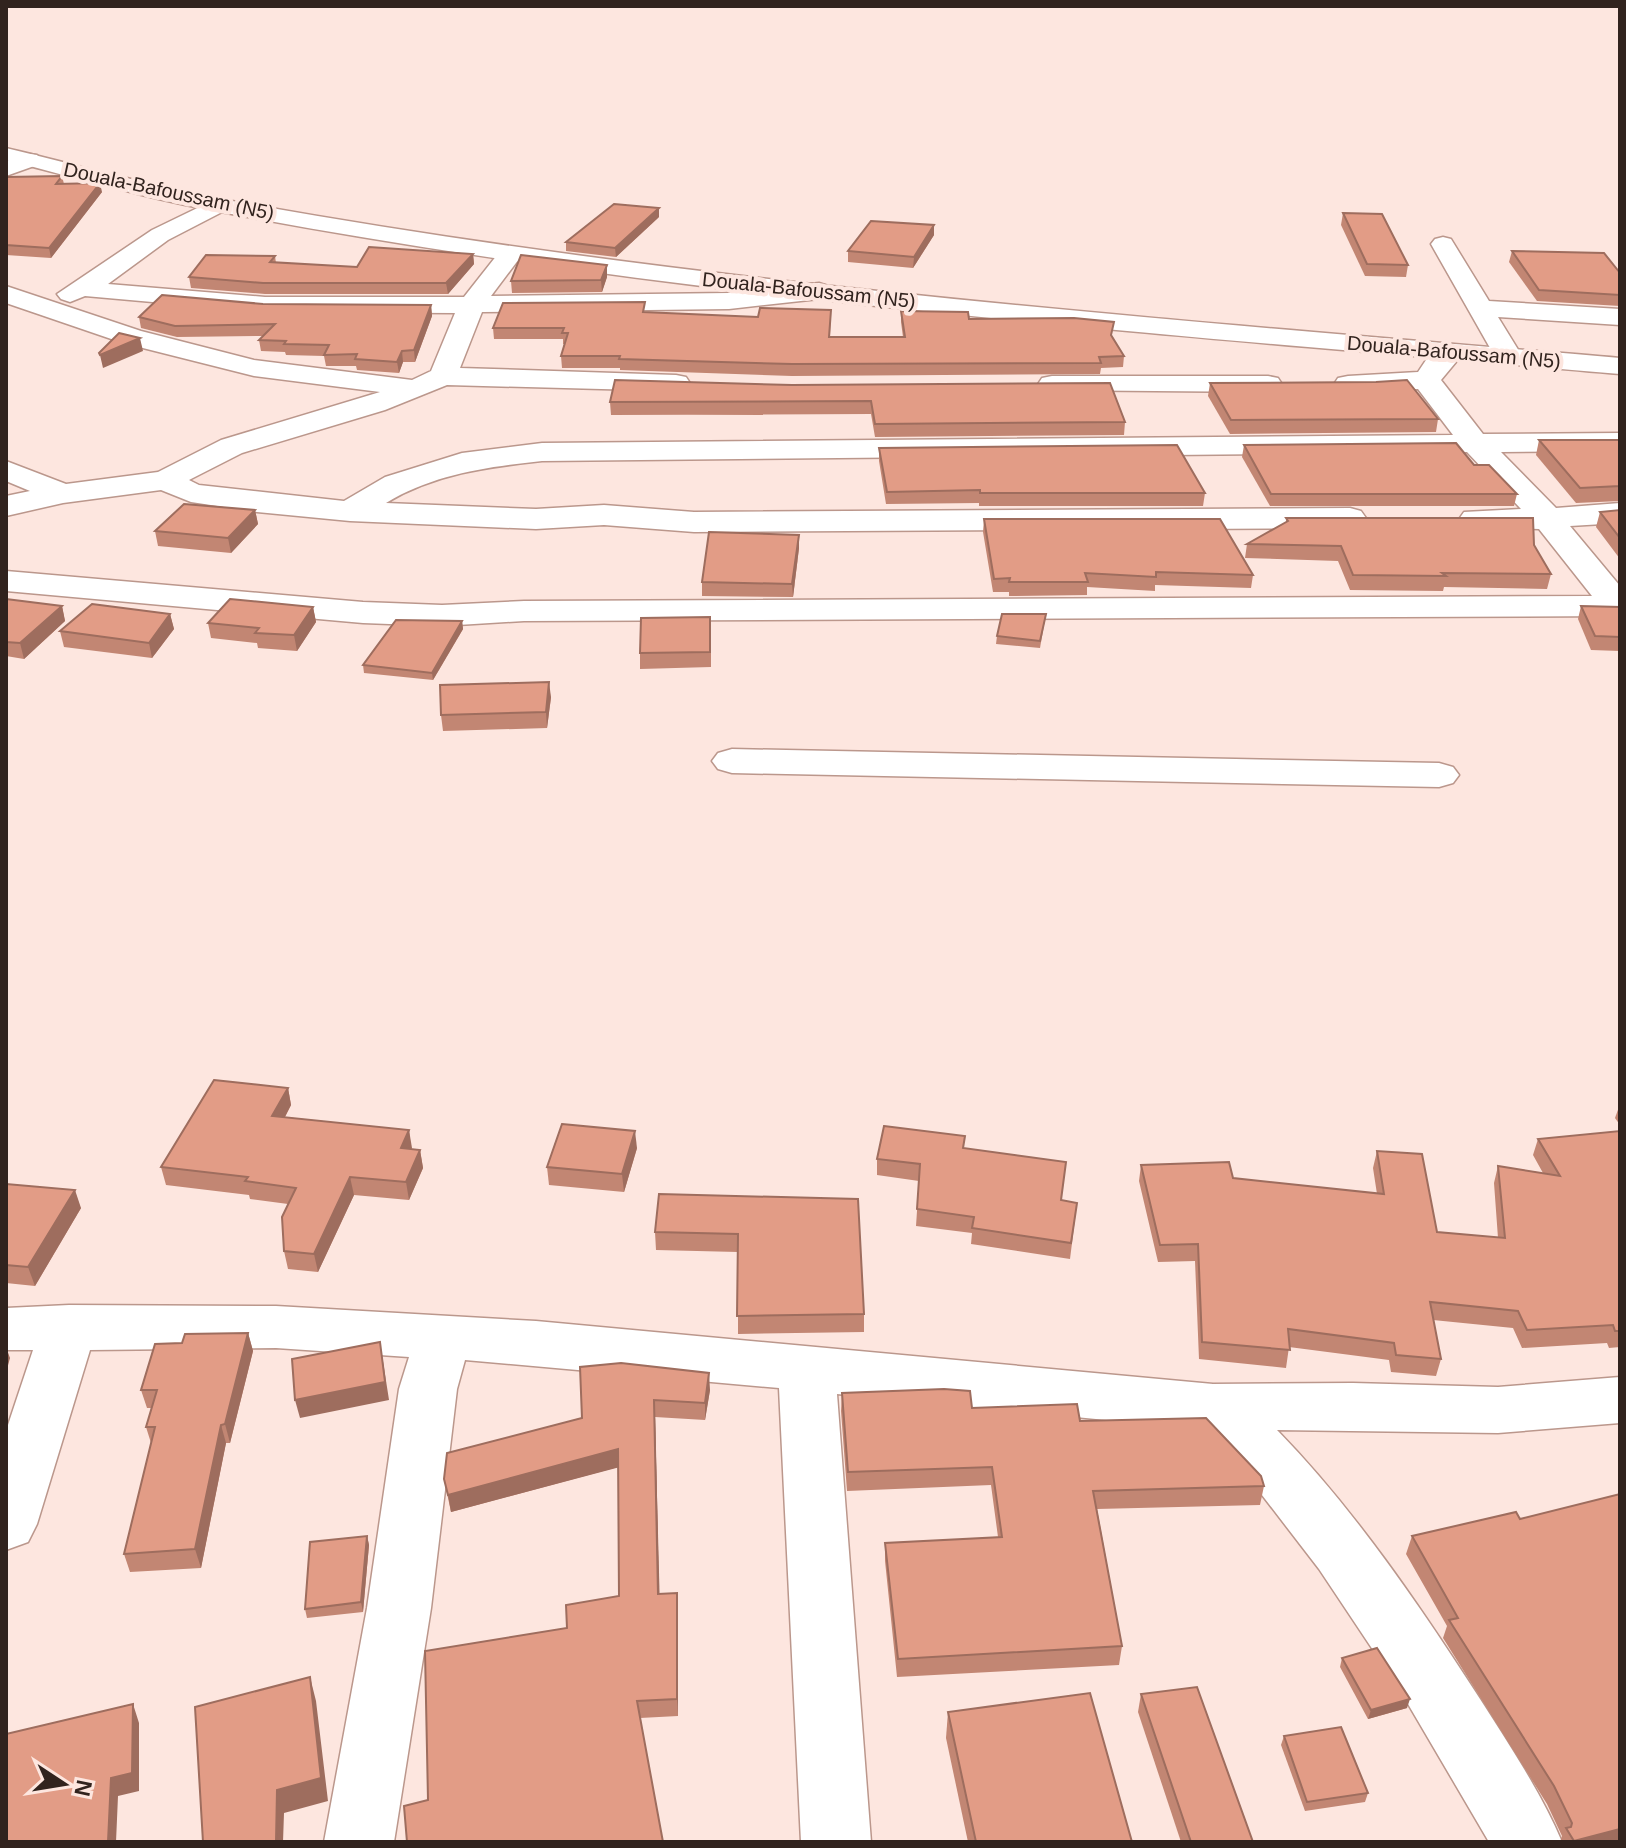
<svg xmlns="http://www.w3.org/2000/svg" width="1626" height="1848" viewBox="0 0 1626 1848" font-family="Arial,sans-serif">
<rect width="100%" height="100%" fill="#fde6df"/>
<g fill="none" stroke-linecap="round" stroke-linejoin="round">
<defs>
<g id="minor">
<path d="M29,154L37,155L40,160L37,165L6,176V161Z"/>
<path d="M218,198L226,200L229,205L226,210L168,240L108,284L265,297H464L501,250H519L522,255L491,296L729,293L819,283L828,286L832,291L828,296L819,299L729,309L482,312L460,368L676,375L686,377L690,383L686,389L676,391L447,385L385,410L242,453L189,480L199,485L344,501L385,477L462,453L542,443L1453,435L1418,389L1348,392L1338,390L1334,384L1338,378L1348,376L1418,372L1436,345H1456L1460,351L1456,362L1441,380L1483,434L1620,433V451L1501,452L1556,508L1620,503V523L1570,526L1620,586V616L524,621L442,626L363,623L6,591V571L363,602L442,605L524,601L1592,596L1539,529L1464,526L1459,519L1464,512L1521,509L1467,452L542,461C487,467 434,474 386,503L536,509L604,505L694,512L1350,508L1361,511L1366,518L1361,525L1350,528L694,532L604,525L536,529L350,521L257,512L191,502L161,490L63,503L6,516V496L30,491L6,481V461L66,484L158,472L221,440L380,392L254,376L123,343L6,303V286L141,331L254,360L412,380L431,371L455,313L265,312L85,296L70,302L61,299L57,294L152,230Z"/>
<path d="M1443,237L1451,239L1489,301L1620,309V325L1498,317L1522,356L1518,362L1508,364L1498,362L1431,244L1435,239Z"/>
<path d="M1052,376H1268L1278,378L1282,384L1278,390L1268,392L1042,390L1038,384L1042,378Z"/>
<path d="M732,749L1439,763L1453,767L1459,775L1453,783L1439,787L732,773L718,769L712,761L718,753Z"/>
<path d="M69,1305L276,1306L536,1321L1213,1384L1353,1383L1498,1387L1620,1377V1423L1498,1433L1277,1430C1355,1510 1419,1605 1480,1699C1509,1745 1541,1792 1562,1842H1489L1401,1692L1319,1569L1252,1482L1199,1429L837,1394L871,1842H801L779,1388L465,1360L457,1389L431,1608L394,1842H324L367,1608L399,1389L409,1357L276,1348L90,1350L37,1524L28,1542L6,1550V1431L33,1350H6V1308Z"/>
</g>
<path id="highway" d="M6,148C77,165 149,185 221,199C683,284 1153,318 1620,358V374C1153,333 683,300 221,212C149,199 77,178 6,160Z"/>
</defs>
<use href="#minor" stroke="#bb978c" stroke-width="3"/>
<use href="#highway" stroke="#bb978c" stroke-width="3"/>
<use href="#minor" fill="#fff" fill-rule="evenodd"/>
<use href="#highway" fill="#fff" fill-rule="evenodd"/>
</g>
<g fill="#c28673">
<path d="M62,176L64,184L102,192L51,258L6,255V177Z"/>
<path d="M1343,213L1408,265L1406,277L1365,276L1341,225Z"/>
<path d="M659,217L616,257L566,251V242Z"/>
<path d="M934,225V235L913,268L848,262V251Z"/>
<path d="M1512,251L1620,273V306L1537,301L1509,262Z"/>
<path d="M473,254L474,264L448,294H265L191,288L189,277L275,256L276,263L357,267Z"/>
<path d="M607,277L602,292L512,293L511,281Z"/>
<path d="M263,304L431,305L432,316L415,362H403L399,373L357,370L356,366H326L324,356L286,355L285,352L261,351L259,340L263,336L177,337L141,328L139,317Z"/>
<path d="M831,310L830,337H903L901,322V311L1112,336L1124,356L1123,367L1101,368L1100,374L792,376L620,370V368H562L561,356L564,344H563V339H494L493,328L645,312L758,317Z"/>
<path d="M615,380L1125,422L1124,435L875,437L871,414L611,415L610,402Z"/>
<path d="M1210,383L1438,419L1436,432L1230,434L1208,396Z"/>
<path d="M1539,440H1620V501L1576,503L1536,455Z"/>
<path d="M1244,445L1517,494L1514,506H1270L1242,457Z"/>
<path d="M879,448L1205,493L1203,506H979V503L886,504L879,461Z"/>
<path d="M255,510L258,524L231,553L158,546L155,531Z"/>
<path d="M1620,510V559L1596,527L1600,512Z"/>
<path d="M1286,518L1534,545L1551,574L1547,589L1444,587L1443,591L1350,590L1338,561L1245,558L1247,544L1286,522Z"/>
<path d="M984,519L1253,575L1251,588L1155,585V591L1087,587V595L1009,596V592H993L983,532Z"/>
<path d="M799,535V548L793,597L702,596V582Z"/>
<path d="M6,599L62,606L65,621L24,659L6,656Z"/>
<path d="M1581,606L1620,607V651L1591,650L1578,619Z"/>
<path d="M313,607L316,622L297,651L258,648L257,643L211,638L208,623Z"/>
<path d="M170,614L174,629L152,658L64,647L60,631Z"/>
<path d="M1046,614L1040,648L996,644L997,636Z"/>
<path d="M462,621L463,629L433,680L364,673L363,665Z"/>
<path d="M711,632V667L640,669V653Z"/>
<path d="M551,697L547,728L443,731L441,715Z"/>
<path d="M288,1088L291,1105L285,1117L409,1130L411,1149L420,1150L423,1168L409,1200L354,1195L318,1272L288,1269L284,1251L288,1204L250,1199L249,1195L166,1185L161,1167Z"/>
<path d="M1620,1104V1125L1615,1118Z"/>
<path d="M1620,1131V1347L1609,1348L1607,1343L1522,1348L1513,1328L1433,1320L1441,1359L1436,1376L1391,1372L1389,1360L1289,1347L1286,1368L1199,1359L1195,1261L1158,1262L1139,1181L1141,1165L1233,1178L1377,1194L1373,1168L1377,1151L1437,1232L1498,1238L1494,1183L1498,1166L1543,1173L1533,1155L1538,1139Z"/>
<path d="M637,1148L624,1192L549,1185L547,1167Z"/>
<path d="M965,1148L1062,1200L1077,1203L1070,1259L971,1244L972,1233L916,1226L919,1181L877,1175V1159Z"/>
<path d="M6,1184L81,1208L35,1286L6,1283Z"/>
<path d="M858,1199L864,1314V1332L738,1334V1252L656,1250L655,1232Z"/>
<path d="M248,1333L253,1351L230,1443H226L201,1568L130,1572L124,1554L151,1443L146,1427L152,1408H147L141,1390L182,1343Z"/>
<path d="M580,1367L710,1390L705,1420L655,1417L659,1594L677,1593L678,1716L640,1718L428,1800L567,1628L619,1596L618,1467L451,1512L444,1479L582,1418Z"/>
<path d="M842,1393L1080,1421L1264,1486L1260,1505L1097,1509L1122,1646L1119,1665L897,1677L885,1561V1543L998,1537L991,1485L847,1491L841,1411Z"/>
<path d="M367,1536L369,1545L363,1612L307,1618L305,1609Z"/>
<path d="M1412,1536L1620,1842H1560L1562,1836L1547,1804L1443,1638L1447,1626L1406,1554Z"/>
<path d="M1342,1658L1407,1708L1368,1719L1340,1667Z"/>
<path d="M1141,1694L1253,1842H1181L1138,1712Z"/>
<path d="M948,1712L1132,1842H968L946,1738Z"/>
<path d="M1284,1736L1368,1793L1365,1802L1305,1811L1281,1745Z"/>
</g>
<g fill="#9e6d5e">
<path d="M100,183L102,192L51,258L49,248Z"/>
<path d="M659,208V217L616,257L615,248Z"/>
<path d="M934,225V235L913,268L914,257Z"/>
<path d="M473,254L474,264L448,294L446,283Z"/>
<path d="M607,265V277L602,292L601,280Z"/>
<path d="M431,305L432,316L415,362L414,350Z"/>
<path d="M140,338L143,351L103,368L100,355Z"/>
<path d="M402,351L403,362L399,373L397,362Z"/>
<path d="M255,510L258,524L231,553L228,538Z"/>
<path d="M799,535V548L793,597L792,584Z"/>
<path d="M62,606L65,621L24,659L20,643Z"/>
<path d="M313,607L316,622L297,651L294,635Z"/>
<path d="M170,614L174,629L152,658L149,643Z"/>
<path d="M462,621L463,629L433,680L432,673Z"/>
<path d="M549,682L551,697L547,728L546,712Z"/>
<path d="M288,1088L291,1105L276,1134L272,1116Z"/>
<path d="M409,1130L412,1148L404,1166L401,1148Z"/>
<path d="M635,1131L637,1148L624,1192L622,1174Z"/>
<path d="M420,1150L423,1168L409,1200L406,1182Z"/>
<path d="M350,1177L354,1195L318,1272L314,1254Z"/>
<path d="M75,1190L81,1208L35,1286L28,1267Z"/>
<path d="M248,1333L253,1351L230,1443L225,1424Z"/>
<path d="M380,1342L389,1400L300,1418L295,1400Z"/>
<path d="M6,1347L10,1358L6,1373Z"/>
<path d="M709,1373L710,1390L705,1420V1403Z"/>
<path d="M654,1400L655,1417L660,1611L658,1594Z"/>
<path d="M221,1425L226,1443L201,1568L195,1549Z"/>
<path d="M618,1449L620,1467L451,1512L448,1495Z"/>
<path d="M367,1536L369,1545L363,1612L361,1602Z"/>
<path d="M677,1593L678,1610V1716L677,1699Z"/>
<path d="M310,1677L316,1701L328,1801L284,1813L283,1842H276L277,1790Z"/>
<path d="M1410,1699L1407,1708L1368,1719L1371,1710Z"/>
<path d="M133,1704L139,1723V1791L118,1796L116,1842H108L111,1778Z"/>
<path d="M1620,1829V1842H1573L1574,1841Z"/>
</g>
<g fill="#e29c86" stroke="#9e6d5e" stroke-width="2">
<path d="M62,176L56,184L100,183L49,248L6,245V177Z"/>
<path d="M614,204L659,208L615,248L566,242Z"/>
<path d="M1343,213L1382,214L1408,265L1367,264Z"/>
<path d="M871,221L934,225L914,257L848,251Z"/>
<path d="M369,247L473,254L446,283H263L189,277L206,255L275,256L270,262L357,267Z"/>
<path d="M1512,251L1604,253L1620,273V295L1539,290Z"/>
<path d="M521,255L607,265L601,280L511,281Z"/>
<path d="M162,295L263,304L431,305L414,350L402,351L397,362L355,359L357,354L324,355L329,345L284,344L286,341L259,340L275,324L175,326L139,317Z"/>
<path d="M645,302L643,312L758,317L760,308L831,310L829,337H905L901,311L968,312L969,319L1074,318L1114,322L1111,335L1124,356L1099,357L1101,363L792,364L619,359L620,356H561L568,333H562L564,328H493L503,303Z"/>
<path d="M119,333L140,338L100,355L99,353Z"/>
<path d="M615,380L792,385L1110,383L1125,422L875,424L871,401L610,402Z"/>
<path d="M1407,380L1438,419L1231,420L1210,383L1376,382Z"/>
<path d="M1539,440H1620V486L1580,488Z"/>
<path d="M1456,443L1474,465H1489L1517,494H1271L1244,445Z"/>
<path d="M1177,445L1205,493H980V490L887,492L879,448Z"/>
<path d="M184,504L255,510L228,538L155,531Z"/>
<path d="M1620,510V538L1600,512Z"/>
<path d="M1286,518H1533L1534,545L1551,574L1442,573L1446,576L1353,575L1341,546L1247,544L1288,521Z"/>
<path d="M984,519H1220L1253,575L1156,572V577L1085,573L1088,582H1009L1010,578L994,579Z"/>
<path d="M709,532L799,535L792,584L702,582Z"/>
<path d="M6,599L62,606L20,643L6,642Z"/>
<path d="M230,599L313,607L294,635L255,633L259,628L208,623Z"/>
<path d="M92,604L170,614L149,643L60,631Z"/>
<path d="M1581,606L1620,607V637L1595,636Z"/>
<path d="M1002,614H1046L1040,641L997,636Z"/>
<path d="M710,617V652L640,653L641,618Z"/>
<path d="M396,620L462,621L432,673L363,665Z"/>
<path d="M549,682L546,712L441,715L440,685Z"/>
<path d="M214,1080L288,1088L272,1116L409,1130L401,1148L420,1150L406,1182L350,1177L314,1254L284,1251L282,1217L296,1188L245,1181L248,1177L161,1167Z"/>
<path d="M562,1124L635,1131L622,1174L547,1167Z"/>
<path d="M884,1126L965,1136L963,1148L1066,1162L1061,1200L1077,1203L1071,1243L972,1228L974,1217L917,1209L920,1164L877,1159Z"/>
<path d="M1620,1131V1331H1615L1613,1325L1527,1330L1518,1311L1430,1302L1441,1359L1396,1355L1394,1343L1288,1329L1290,1350L1202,1342L1198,1244L1160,1245L1141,1165L1229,1162L1233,1178L1384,1194L1377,1151L1422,1154L1437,1232L1505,1238L1498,1166L1560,1176L1538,1139Z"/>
<path d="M6,1184L75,1190L28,1267L6,1265Z"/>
<path d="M659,1194L858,1199L864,1314L737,1316L738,1234L655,1232Z"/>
<path d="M248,1333L225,1424L221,1425L195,1549L124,1554L155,1427H146L157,1390H141L155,1344L182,1343L185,1334Z"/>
<path d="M380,1342L385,1382L295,1400L292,1359Z"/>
<path d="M621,1363L709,1373L705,1403L654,1400L658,1594L677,1593V1699L637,1701L663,1842H407L404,1806L428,1800L425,1651L567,1628L566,1605L619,1596L618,1449L448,1495L444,1479L447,1453L582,1418L580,1367Z"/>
<path d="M944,1389L970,1391L972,1408L1077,1404L1080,1421L1206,1418L1261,1476L1264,1486L1093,1491L1122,1646L898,1659L885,1543L1002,1537L992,1467L848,1472L842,1393Z"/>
<path d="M1620,1494V1829L1574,1841L1566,1828L1571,1827L1572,1823L1554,1786L1449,1620L1458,1618L1412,1536L1516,1512L1520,1519Z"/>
<path d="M367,1536L361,1602L305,1609L310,1542Z"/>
<path d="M1377,1648L1410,1699L1371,1710L1342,1658Z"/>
<path d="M310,1677L321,1778L277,1790L276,1842H203L195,1707Z"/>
<path d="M1197,1687L1253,1842H1191L1141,1694Z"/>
<path d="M1090,1693L1132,1842H976L948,1712Z"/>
<path d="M133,1704L132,1773L111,1778L108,1842H6V1734Z"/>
<path d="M1341,1727L1368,1793L1307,1802L1284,1736Z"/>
</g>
<g text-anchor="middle" stroke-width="8" stroke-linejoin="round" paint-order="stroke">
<g font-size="20" fill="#31231e" stroke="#fde6df">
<text transform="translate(169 191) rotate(12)" y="7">Douala-Bafoussam (N5)</text>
<text transform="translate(809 290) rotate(6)" y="7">Douala-Bafoussam (N5)</text>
<text transform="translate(1454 352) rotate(5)" y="7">Douala-Bafoussam (N5)</text>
</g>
</g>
<rect width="1626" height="1848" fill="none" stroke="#31231e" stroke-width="16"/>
<g transform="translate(64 1784) rotate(102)" stroke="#fde6df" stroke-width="6" paint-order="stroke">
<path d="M0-6L14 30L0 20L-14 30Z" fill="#31231e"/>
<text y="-12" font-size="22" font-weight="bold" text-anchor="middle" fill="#31231e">N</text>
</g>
</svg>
